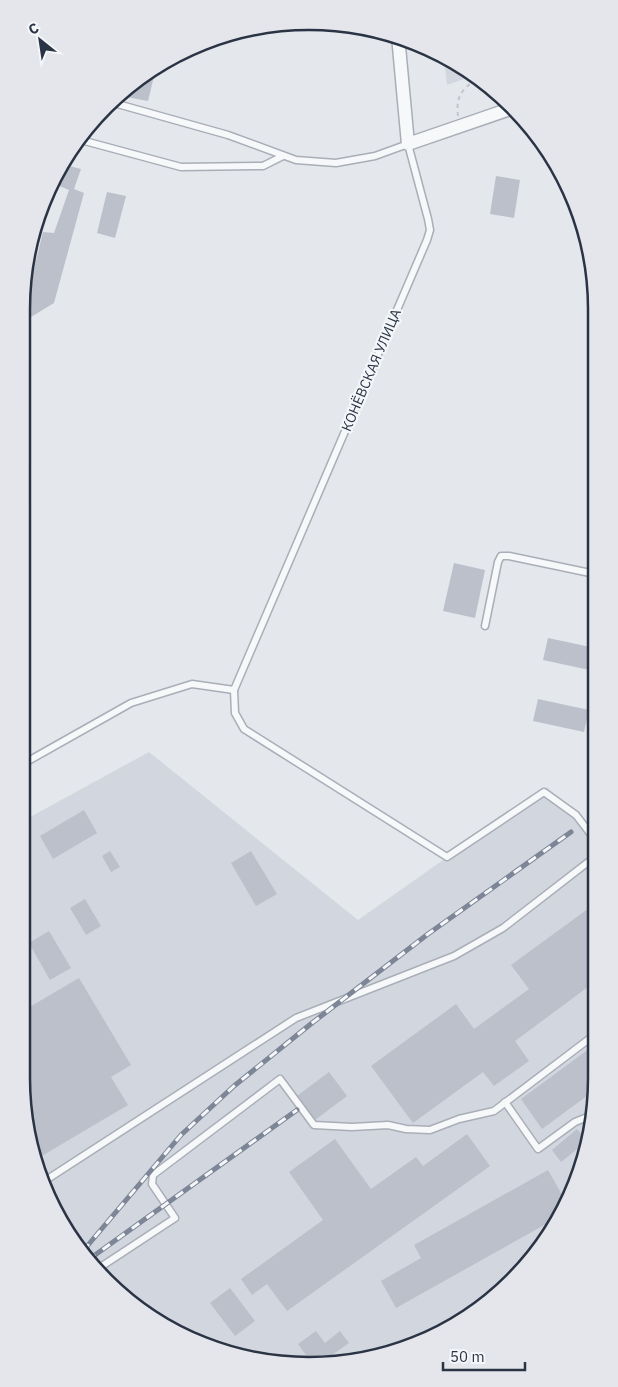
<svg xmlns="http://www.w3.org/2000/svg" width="618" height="1387" viewBox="0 0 618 1387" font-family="'IBM Plex Sans',sans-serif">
<rect width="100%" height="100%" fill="#e4e7ec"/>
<g fill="#d2d6de">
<path d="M444,57L469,70L475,75L447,85Z"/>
<path d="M149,752L358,920L547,787L596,836L597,1078L581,1171L526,1268L453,1327L347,1363L253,1360L165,1327L92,1268L37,1171L21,1078V822Z"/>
</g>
<g fill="#bbc0ca">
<path d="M155,72L148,101L126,97L127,93Z"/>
<path d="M66,165L81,169L74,189L84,193L54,303L21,323L22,303L26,301L43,232L54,233L69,190L55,184Z"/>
<path d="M496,176L520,180L514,218L490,214Z"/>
<path d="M107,192L126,196L115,238L97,233Z"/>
<path d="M454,563L485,570L475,618L443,611Z"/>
<path d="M548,638L595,648L594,671L543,660Z"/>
<path d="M538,699L589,710L584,732L533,721Z"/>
<path d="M84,810L97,833L53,859L40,836Z"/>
<path d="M110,851L120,867L111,872L102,856Z"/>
<path d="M251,851L277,894L256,906L231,863Z"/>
<path d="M21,858L29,870L21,875Z"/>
<path d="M85,899L101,926L86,935L70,908Z"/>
<path d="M596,903V981L515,1041L529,1061L494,1086L483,1072L413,1123L371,1066L456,1004L474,1029L529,989L511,965Z"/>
<path d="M49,931L71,968L50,980L29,943Z"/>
<path d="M79,978L131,1065L111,1077L128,1105L40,1157L32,1143L21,1078V1012Z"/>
<path d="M597,1043V1078L595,1090L542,1129L521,1099Z"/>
<path d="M329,1072L347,1096L315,1120L297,1096Z"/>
<path d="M577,1129L586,1140V1142L561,1162L552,1150Z"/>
<path d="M467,1134L490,1166L287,1311L267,1284L252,1295L241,1279L323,1220L289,1172L335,1139L371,1189L416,1157L423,1166Z"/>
<path d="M548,1170L565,1200L549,1228L546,1224L396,1308L381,1281L421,1258L414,1245Z"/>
<path d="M230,1288L255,1321L235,1336L210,1303Z"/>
<path d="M316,1331L325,1343L340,1331L349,1343L322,1362H311L298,1344Z"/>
</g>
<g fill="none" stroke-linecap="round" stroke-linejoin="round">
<defs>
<g id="lane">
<path d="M114,103L228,135L296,160L336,163L375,156L408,144L428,219L430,230L427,240L234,690L235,713L244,729L447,857L544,792L576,815L596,841"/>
<path d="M81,140L181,167L263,166L283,156"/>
<path d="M485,626L498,562L501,556H509L595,574"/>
<path d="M21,765L131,703L192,684L234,690"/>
<path d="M505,1102L538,1149L575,1122L590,1116"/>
<path d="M43,1182L296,1018L454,956L503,928L596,856"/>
<path d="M96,1270L175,1218L152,1184L153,1175L280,1079L314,1125L352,1127L388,1125L406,1129L430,1130L459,1119L494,1111L597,1033"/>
</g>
<path id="street" d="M398,36L408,144L510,109"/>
</defs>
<use href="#lane" stroke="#a9aeb7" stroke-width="9"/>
<use href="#street" stroke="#a9aeb7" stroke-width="15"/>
<path stroke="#c2c5cb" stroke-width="2" stroke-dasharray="4 4" stroke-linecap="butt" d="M458,116C456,98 460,92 473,81L474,75"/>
<use href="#lane" stroke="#f7f8fa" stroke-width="6"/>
<use href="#street" stroke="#f7f8fa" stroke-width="12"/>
<defs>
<g id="rail">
<path d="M83,1251L181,1135L234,1086L312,1023L428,934L571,832"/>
<path d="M88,1260L297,1110"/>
</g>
</defs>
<use href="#rail" stroke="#7d8696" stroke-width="5"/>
<use href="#rail" stroke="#f4f6f9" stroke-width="3" stroke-dasharray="9" stroke-linecap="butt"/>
</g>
<g text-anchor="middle" stroke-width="4.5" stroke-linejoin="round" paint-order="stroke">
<g font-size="14" fill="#2b3445" stroke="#f4f6f9">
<text transform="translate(371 370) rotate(-67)" y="5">КОНЁВСКАЯ УЛИЦА</text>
</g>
</g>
<path d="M0 0H618V1387H0ZM309 30H309A279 279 0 0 1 588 309V1078A279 279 0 0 1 309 1357H309A279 279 0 0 1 30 1078V309A279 279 0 0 1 309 30Z" fill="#e4e6eb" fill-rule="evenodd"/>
<path fill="none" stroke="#2b3445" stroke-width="2.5" d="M309 30H309A279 279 0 0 1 588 309V1078A279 279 0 0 1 309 1357H309A279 279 0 0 1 30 1078V309A279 279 0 0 1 309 30Z"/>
<g transform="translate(40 40) rotate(330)" stroke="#f4f6f9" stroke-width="4" paint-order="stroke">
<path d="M0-4L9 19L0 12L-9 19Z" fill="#2b3445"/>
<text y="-8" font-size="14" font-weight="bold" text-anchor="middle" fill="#2b3445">С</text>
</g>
<path d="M443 1362v8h82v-8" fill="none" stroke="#2b3445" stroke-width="2.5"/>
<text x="450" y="1362" font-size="15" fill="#2b3445" stroke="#f4f6f9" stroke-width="4" paint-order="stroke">50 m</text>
</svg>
